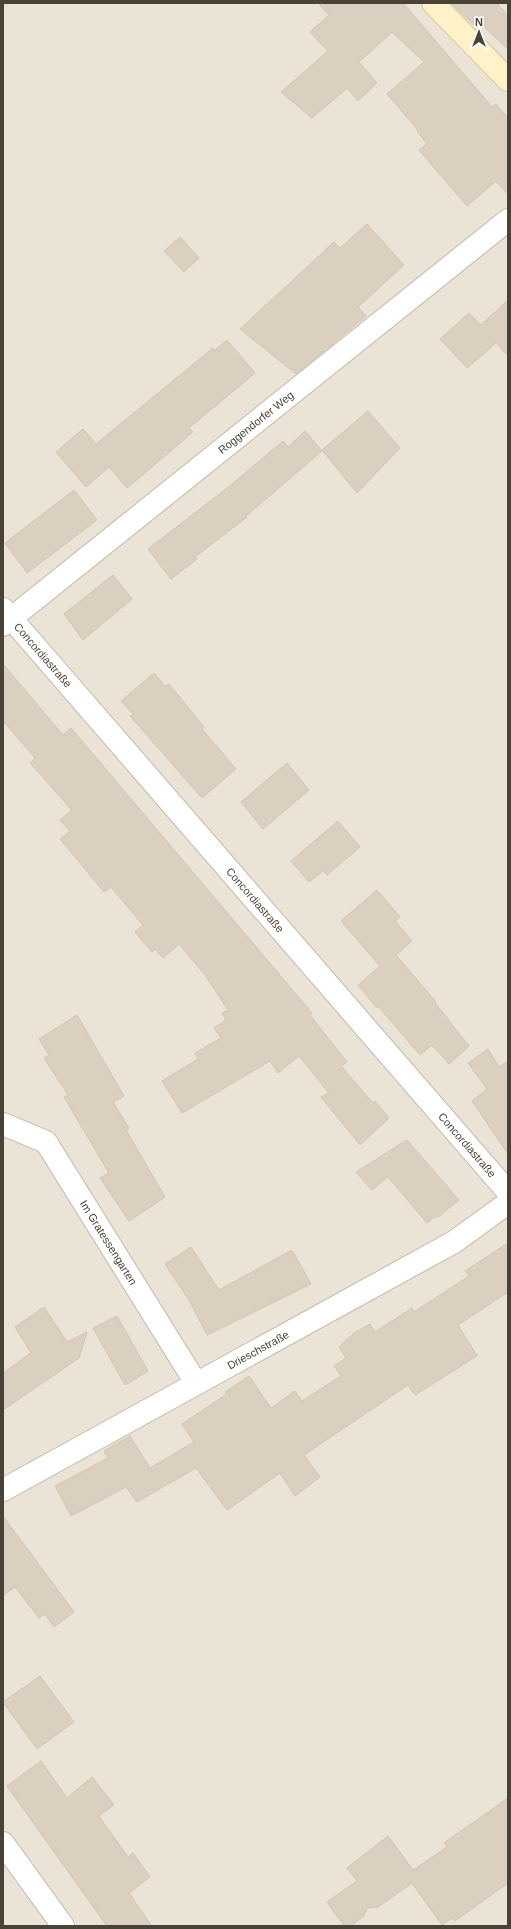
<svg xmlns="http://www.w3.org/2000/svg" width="511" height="1929" viewBox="0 0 511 1929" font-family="Helvetica,sans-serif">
<rect width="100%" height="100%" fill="#f5f1e8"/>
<rect fill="#eae3d6" x="3" y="3" width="505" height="1923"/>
<g fill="#dbd0bf" stroke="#d3c5af">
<path d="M318,3H403L492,107L496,104L508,118V194L496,181L467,206L419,150L427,144L417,131L418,130L387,94L424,62L392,32L359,62L377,83L358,101L347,88L312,118L281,92L328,51L310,32L329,15Z"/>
<path d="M451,3H501L498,5L508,15V49L481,24L477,28Z"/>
<path d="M367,224L404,265L358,307L366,316L296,374L240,329L334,242L340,248Z"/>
<path d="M180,237L199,258L184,272L164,251Z"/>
<path d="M508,300V356L496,343L467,368L440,339L469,313L481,325Z"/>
<path d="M227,340L255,373L189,428L193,432L127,488L109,467L86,487L56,452L83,429L96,444L213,348L214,351Z"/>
<path d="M368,411L400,448L357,493L322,450Z"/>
<path d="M305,431L322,451L246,516L247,517L195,557L197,559L171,579L148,549L231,485L283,441L288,447Z"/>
<path d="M74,490L97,520L27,573L5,543Z"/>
<path d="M113,575L132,599L83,640L64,614Z"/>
<path d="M3,664L63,735L71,728L312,1013L310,1015L347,1062L341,1066L373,1103L375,1101L389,1118L360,1145L321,1097L329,1093L299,1056L278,1073L270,1061L182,1113L162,1081L198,1059L195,1053L221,1038L214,1028L226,1020L222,1013L228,1010L205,975L179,944L163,958L155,949L152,952L135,932L143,925L111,887L104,892L60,839L70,831L60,820L72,810L30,763L35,758L3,721Z"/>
<path d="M154,673L165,686L169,684L204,727L202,729L236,769L202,798L130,716L133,714L121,701Z"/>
<path d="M287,763L309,790L263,829L241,802Z"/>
<path d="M338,821L360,847L327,875L323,871L309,882L291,861Z"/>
<path d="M377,890L400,917L395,921L412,941L396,955L436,1002L435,1003L469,1046L449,1064L432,1045L420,1055L378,1006L377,1008L358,985L380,966L341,921Z"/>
<path d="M77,1015L124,1096L113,1102L129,1128L126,1130L165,1197L129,1221L100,1178L109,1173L64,1097L68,1095L44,1058L49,1055L39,1039Z"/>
<path d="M488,1049L499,1067L508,1061V1154L472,1101L487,1089L468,1063Z"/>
<path d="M407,1140L459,1200L438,1217L436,1216L427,1223L388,1177L372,1190L356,1172Z"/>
<path d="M508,1243V1292L458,1325L477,1356L415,1395L408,1385L304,1455L320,1477L295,1496L280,1473L227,1510L196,1468L137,1502L126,1487L71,1516L55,1486L108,1458L104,1451L130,1436L150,1468L194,1442L182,1424L227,1394L225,1392L249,1376L271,1408L295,1391L302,1401L341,1376L334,1366L346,1358L339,1347L354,1333L370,1324L375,1332L412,1308L414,1312L469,1276L465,1271Z"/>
<path d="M191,1247L219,1290L292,1250L311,1284L207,1335L189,1300L165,1264Z"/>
<path d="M44,1307L67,1342L87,1332L79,1358L3,1410V1373L31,1353L15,1327Z"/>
<path d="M117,1316L148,1371L125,1385L93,1328Z"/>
<path d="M3,1516L74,1612L54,1627L45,1614L39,1618L15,1587L3,1595Z"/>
<path d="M40,1676L74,1722L37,1749L3,1702Z"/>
<path d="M41,1761L67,1798L92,1777L114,1805L99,1816L128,1857L133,1853L150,1877L129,1893L152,1926H107L7,1786Z"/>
<path d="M508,1798V1883L455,1921L452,1918L442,1925L412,1883L378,1907L367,1908L364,1916L351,1926H344L327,1902L357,1881L347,1868L388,1836L413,1870L447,1847L444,1843Z"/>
</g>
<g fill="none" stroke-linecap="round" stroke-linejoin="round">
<defs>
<g id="street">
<path id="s1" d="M3,609L508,1192"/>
<path id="s2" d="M3,625L508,220"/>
<path id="s3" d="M3,1124L46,1142L196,1383"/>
<path id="s4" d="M3,1490L454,1242L508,1203"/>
<path d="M3,1843L63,1926"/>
</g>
<path id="secondary" d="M433,3L508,80"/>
</defs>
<use href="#street" stroke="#c2b9aa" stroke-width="24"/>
<use href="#secondary" stroke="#d9c694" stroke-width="24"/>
<use href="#street" stroke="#fff" stroke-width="22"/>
<use href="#secondary" stroke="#fff2c8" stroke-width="22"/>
</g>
<g text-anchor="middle" stroke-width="3" stroke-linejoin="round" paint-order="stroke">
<g font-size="11" fill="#494236" stroke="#fff">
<text dy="4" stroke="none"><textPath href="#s2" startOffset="324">Roggendorfer Weg</textPath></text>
<text dy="4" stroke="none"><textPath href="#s1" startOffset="61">Concordiastraße</textPath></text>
<text dy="4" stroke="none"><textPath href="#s1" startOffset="385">Concordiastraße</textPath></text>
<text dy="4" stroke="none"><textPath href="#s1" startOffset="709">Concordiastraße</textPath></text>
<text dy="4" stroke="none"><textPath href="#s3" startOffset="165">Im Gratessengarten</textPath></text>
<text dy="4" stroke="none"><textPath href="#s4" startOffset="291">Drieschstraße</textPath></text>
</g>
</g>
<rect width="511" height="1929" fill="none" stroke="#494236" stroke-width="8"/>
<g transform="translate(479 32)" stroke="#ffffff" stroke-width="3" paint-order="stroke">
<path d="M0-3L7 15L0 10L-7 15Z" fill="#494236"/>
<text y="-6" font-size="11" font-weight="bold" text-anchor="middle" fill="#494236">N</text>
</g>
</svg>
